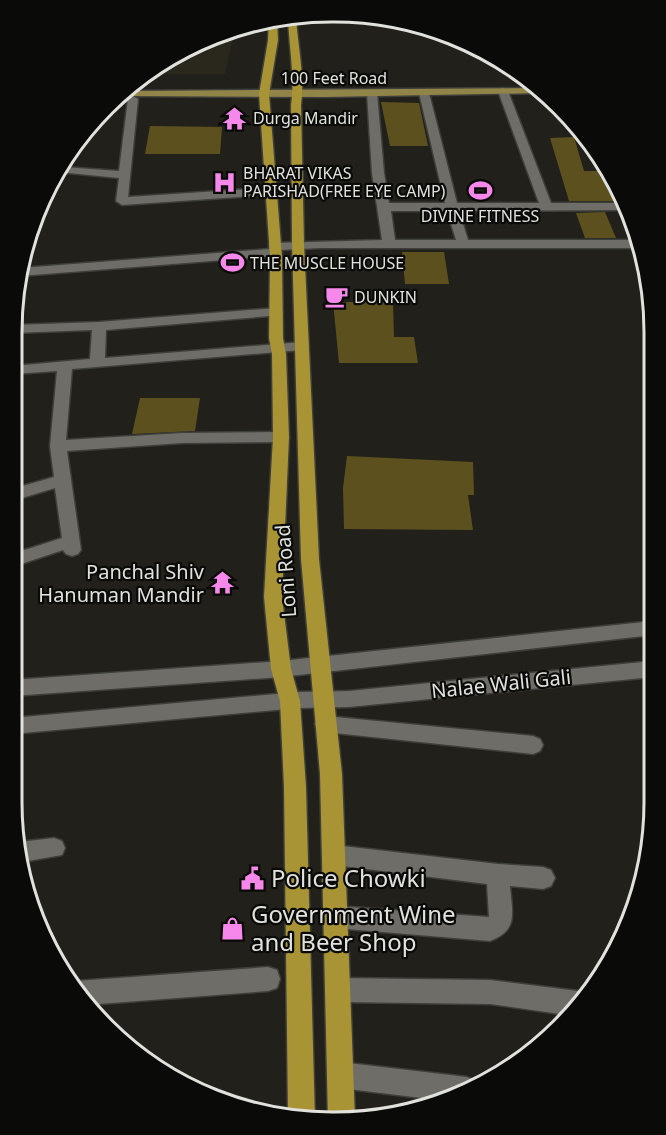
<svg xmlns="http://www.w3.org/2000/svg" width="666" height="1135" viewBox="0 0 666 1135" font-family="'Noto Sans',sans-serif">
<rect width="100%" height="100%" fill="#21201b"/>
<path fill="#2a281d" d="M234,33L225,74H147L155,66Z"/>
<g fill="#5c511e">
<path d="M381,102L419,103L428,146H390Z"/>
<path d="M150,126L222,127L220,154H145Z"/>
<path d="M574,137L584,171H610L624,201H569L550,138Z"/>
<path d="M605,212L616,238H585L576,213Z"/>
<path d="M402,252H444L449,284H405Z"/>
<path d="M333,302H393L394,337H414L418,363H339Z"/>
<path d="M140,398H200L195,431L132,434Z"/>
<path d="M347,456L473,462L474,495H468L473,530L344,529L343,488Z"/>
</g>
<g fill="none" stroke-linecap="round" stroke-linejoin="round">
<defs>
<g id="minor">
<path d="M503,88L508,91L551,203H625L628,210L459,211L468,240H639L641,248H320L280,250V255L275,256L20,276L21,268L269,249V244L274,243L382,240L372,173L367,93L372,90L377,93L384,173L389,203H445L419,93L424,90L429,93L457,203H539L498,91ZM391,211H447L456,240H395Z"/>
<path d="M133,96L138,99L128,197L249,189L253,190V196L122,205L116,201L119,178L59,172L60,167H63L119,171L128,99Z"/>
<path d="M276,308L283,312L281,315L106,330L105,358L302,342L309,346L302,350L72,369L66,440L182,433L281,432L289,437L281,442L182,443L67,451L81,550L78,554L72,556L66,554L63,550L12,567V554L62,538L55,488L12,501V489L54,477L50,446L57,371L13,374V366L90,359L92,330L13,333V325L99,322Z"/>
<path d="M653,621V635L281,677L12,696V680L281,661Z"/>
<path d="M653,661V677L349,707L298,708L12,734V718L298,692L349,691Z"/>
<path d="M325,716L533,736L540,739L543,745L540,751L533,754L325,732L318,730L315,724L318,718Z"/>
<path d="M54,838L62,841L65,848L62,855L22,862L19,842Z"/>
<path d="M334,845L498,864L543,867L551,870L555,878L551,886L543,889L510,886C512,913 519,930 490,941L335,928L327,925L323,917L327,909L335,906L489,917L487,884L334,865L326,862L323,855L326,848Z"/>
<path d="M268,967L277,970L280,979L277,988L268,991L86,1005L78,997L70,983L76,981Z"/>
<path d="M339,978L490,980L578,991L586,995L567,1015L490,1004L339,1002L330,999L327,990L330,981Z"/>
<path d="M340,1062L467,1077L476,1081L478,1084L446,1101L340,1088L331,1084L327,1075L331,1066Z"/>
</g>
<path id="major" d="M538,88L544,93L325,97L124,96L130,91Z"/>
<g id="highway">
<path d="M277,18L278,40L269,94L282,257L283,338L286,354L289,437L282,597L291,669L300,701L306,787L315,1120L288,1116L284,787L280,701L271,669L264,597L273,437L272,354L269,338L270,257L259,94L268,40L269,19Z"/>
<path d="M288,18H296C298,47 305,76 301,105L304,244L319,559L342,774L355,1119L333,1123L328,1121L320,774L301,559L292,244L291,105C295,76 289,47 288,18Z"/>
</g>
</defs>
<use href="#minor" stroke="#3e3e3a" stroke-width="3"/>
<use href="#major" stroke="#3e3e3a" stroke-width="3"/>
<use href="#highway" stroke="#3e3e3a" stroke-width="3"/>
<use href="#minor" fill="#6f6d67" fill-rule="evenodd"/>
<use href="#major" fill="#918449" fill-rule="evenodd"/>
<use href="#highway" fill="#a89335" fill-rule="evenodd"/>
</g>
<defs>
<symbol id="temple-bare" viewBox="-9 -9 18 18"><path d="M0-6L5-2H3V0L6.5 2.5H4V6H1.5V3h-3V6H-4V2.5H-6.5L-3 0V-2H-5Z" fill="#f788eb" stroke="#0a0a08" stroke-width="2.5" paint-order="stroke"/></symbol>
<symbol id="hospital-bare" viewBox="-9 -9 18 18"><path d="M-5-5h3v3.5h4V-5h3V5h-3V1.5h-4V5h-3Z" fill="#f788eb" stroke="#0a0a08" stroke-width="2.5" paint-order="stroke"/></symbol>
<symbol id="stadium-bare" viewBox="-9 -9 18 18"><path d="M0-5a6.5 5 0 1 0 0 10a6.5 5 0 1 0 0-10ZM-3.5-1.8h7v3.6h-7Z" fill="#f788eb" stroke="#0a0a08" stroke-width="2.5" paint-order="stroke"/></symbol>
<symbol id="cafe-bare" viewBox="-9 -9 18 18"><path d="M-5.5-4.5H6V0H3Q3 3.5 0 3.5H-2.5Q-5.5 3.5-5.5 0ZM3-3.2v2h1.7v-2ZM-6 4.5H4V6H-6Z" fill="#f788eb" stroke="#0a0a08" stroke-width="2.5" paint-order="stroke"/></symbol>
<symbol id="civic-bare" viewBox="-9 -9 18 18"><path d="M-.6-6.5H3V-4.5H.6V-3L4-1V1h2V6H-6V1h2V-1L-.6-3ZM-1.2 2.5V6h2.4V2.5Z" fill="#f788eb" stroke="#0a0a08" stroke-width="2.5" paint-order="stroke"/></symbol>
<symbol id="shop-bare" viewBox="-9 -9 18 18"><path d="M-5-2.5h2.3a2.7 3.5 0 0 1 5.4 0H5L5.5 6h-11ZM-1.5-2.5h3a1.5 2.3 0 0 0-3 0Z" fill="#f788eb" stroke="#0a0a08" stroke-width="2.5" paint-order="stroke"/></symbol>
</defs>
<g fill-rule="evenodd">
<use href="#temple-bare" x="218" y="102" width="33" height="33"/>
<use href="#hospital-bare" x="208" y="166" width="33" height="33"/>
<use href="#stadium-bare" x="464" y="174" width="33" height="33"/>
<use href="#stadium-bare" x="216" y="246" width="33" height="33"/>
<use href="#cafe-bare" x="320" y="280" width="33" height="33"/>
<use href="#temple-bare" x="206" y="566" width="33" height="33"/>
<use href="#civic-bare" x="236" y="862" width="33" height="33"/>
<use href="#shop-bare" x="216" y="912" width="33" height="33"/>
</g>
<g text-anchor="middle" stroke-width="4.5" stroke-linejoin="round" paint-order="stroke">
<g font-size="16" fill="#e1e1dd" stroke="#0a0a08">
<text x="334" y="84">100 Feet Road</text>
</g>
<g font-size="16" fill="#e1e1dd" stroke="#0a0a08" text-anchor="start">
<text x="253" y="124">Durga Mandir</text>
<text x="243" y="179">BHARAT VIKAS<tspan x="243" dy="18">PARISHAD(FREE EYE CAMP)</tspan></text>
<text x="480" y="222" text-anchor="middle">DIVINE FITNESS</text>
<text x="250" y="269">THE MUSCLE HOUSE</text>
<text x="354" y="303">DUNKIN</text>
</g>
<g font-size="20" fill="#e1e1dd" stroke="#0a0a08">
<text transform="translate(286 571) rotate(-94)" y="7">Loni Road</text>
<text transform="translate(501 684) rotate(-6)" y="7">Nalae Wali Gali</text>
</g>
<g font-size="20" fill="#e1e1dd" stroke="#0a0a08" text-anchor="end">
<text x="204" y="579">Panchal Shiv<tspan x="204" dy="23">Hanuman Mandir</tspan></text>
</g>
<g font-size="24" fill="#e1e1dd" stroke="#0a0a08" text-anchor="start">
<text x="271" y="887">Police Chowki</text>
<text x="251" y="923">Government Wine<tspan x="251" dy="28">and Beer Shop</tspan></text>
</g>
</g>
<path d="M0 0H666V1135H0ZM332 22H334A310 310 0 0 1 644 332V802A310 310 0 0 1 334 1112H332A310 310 0 0 1 22 802V332A310 310 0 0 1 332 22Z" fill="#0a0a08" fill-rule="evenodd"/>
<path fill="none" stroke="#e1e1dd" stroke-width="3" d="M332 22H334A310 310 0 0 1 644 332V802A310 310 0 0 1 334 1112H332A310 310 0 0 1 22 802V332A310 310 0 0 1 332 22Z"/>
</svg>
